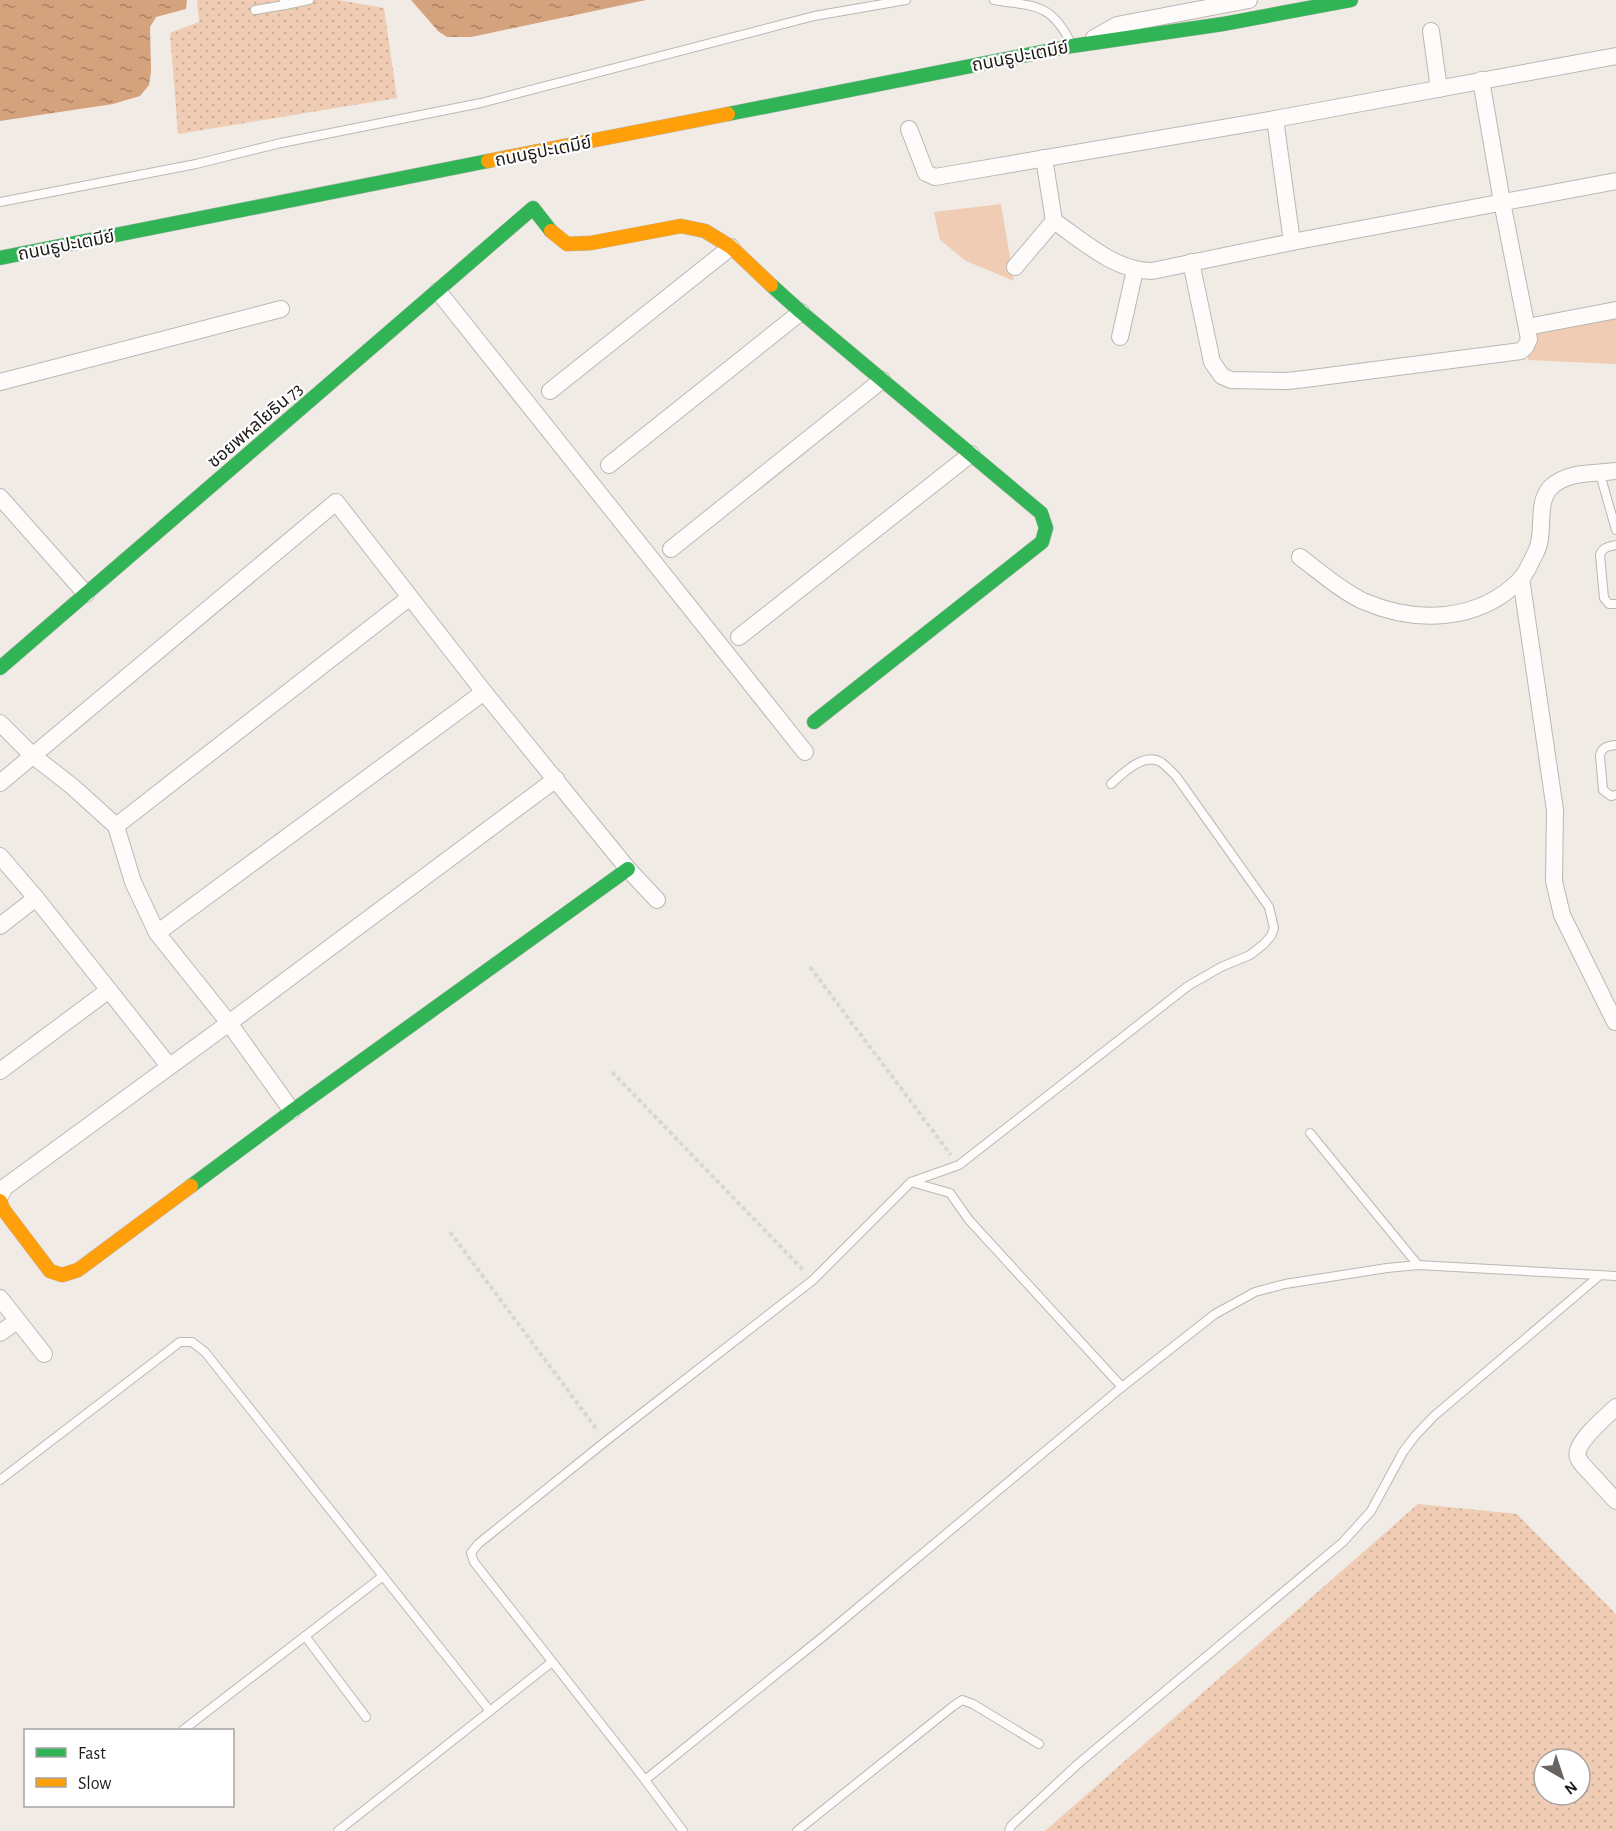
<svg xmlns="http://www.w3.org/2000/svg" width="1616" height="1831" viewBox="0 0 1616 1831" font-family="'Alegreya Sans','Noto Sans Thai',sans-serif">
<defs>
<pattern id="grass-dots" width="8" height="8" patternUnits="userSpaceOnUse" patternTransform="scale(1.5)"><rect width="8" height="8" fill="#efccb3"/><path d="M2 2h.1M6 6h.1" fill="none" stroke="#ccaf99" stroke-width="1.8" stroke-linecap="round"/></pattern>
<pattern id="water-ripples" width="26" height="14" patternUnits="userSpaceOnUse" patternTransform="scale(1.5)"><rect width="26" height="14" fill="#d4a27c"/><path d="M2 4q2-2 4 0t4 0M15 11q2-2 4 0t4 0" fill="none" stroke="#ab8365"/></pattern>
</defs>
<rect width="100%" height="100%" fill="#f1ebe6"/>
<g fill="url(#grass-dots)" fill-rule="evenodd">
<path d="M197,0H338L384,8L397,98L178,134L170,33L199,22Z"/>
<path d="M1418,1504L1517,1514L1616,1614V1831H1045ZM1544,1759H1580V1795H1544Z"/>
</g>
<g fill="#efccb3">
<path d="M1001,204L1014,281L966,261L940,240L934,212Z"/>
<path d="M1616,310V364L1528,360L1527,325Z"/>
</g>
<g fill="url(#water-ripples)">
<path d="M0,0H187L186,9L156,17L150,27L151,72L149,85L140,96L113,104L0,121Z"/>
<path d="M411,0H646L471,37H447L438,31Z"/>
</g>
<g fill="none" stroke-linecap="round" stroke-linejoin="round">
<defs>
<g id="lane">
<path d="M994,0C1035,7 1050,2 1071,43"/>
<path d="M285,5L309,0"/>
<path d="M255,10L285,5L284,0"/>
<path d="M0,202L196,164L281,143L481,103L814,16L906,0"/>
<path d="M1600,474L1616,530"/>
<path d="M1616,545C1608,547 1603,547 1600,555L1604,598L1609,604H1616"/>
<path d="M1616,745C1608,746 1601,747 1600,756L1603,790L1611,796L1616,795"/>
<path d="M1111,784C1123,773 1144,752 1161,762C1166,766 1171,771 1176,776L1269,907L1274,928L1271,936L1264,944L1250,955L1221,967L1188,986L959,1165L911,1182L950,1193L969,1220L1122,1387"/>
<path d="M1310,1133L1418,1265"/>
<path d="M0,1480L180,1342H192L205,1352L490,1711"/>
<path d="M305,1636L366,1717"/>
<path d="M183,1730L383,1576"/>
<path d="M645,1780L825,1635L1122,1387L1215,1314L1255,1292L1285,1284L1387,1268L1418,1265L1616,1276"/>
<path d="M338,1831L552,1662"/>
<path d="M683,1831L645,1780L474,1562L471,1553L478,1544L606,1441L813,1280L911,1182"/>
<path d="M797,1831L952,1707L962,1700L973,1704L1039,1744"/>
<path d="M1009,1831L1011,1826L1079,1763L1343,1542L1371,1511L1403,1452L1415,1436L1434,1416L1599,1276"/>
</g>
<g id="street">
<path d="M1431,31L1439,89"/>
<path d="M1094,38L1117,25L1249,0"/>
<path d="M1275,119L1292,242"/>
<path d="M909,129L926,173L935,177L1275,119L1616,56"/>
<path d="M1044,158L1054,221C1083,241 1115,271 1152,271L1292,242L1616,181"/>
<path d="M1191,262L1212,362L1222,376L1231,380L1287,381L1305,379L1521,351L1526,346L1529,339L1502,202L1481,80"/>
<path d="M1015,267L1054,221"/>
<path d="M438,291L805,752"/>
<path d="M1527,327L1616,310"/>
<path d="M1120,337L1135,270"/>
<path d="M0,382L281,309"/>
<path d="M550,391L731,247"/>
<path d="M609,465L801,312"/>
<path d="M0,497L86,594"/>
<path d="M671,549L882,380"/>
<path d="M1300,557C1320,572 1340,590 1363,601C1416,624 1478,622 1520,580C1527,573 1531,561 1536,552C1546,533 1535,503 1551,487C1567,471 1595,474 1616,471"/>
<path d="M1521,578L1555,810L1554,881L1562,915L1615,1022"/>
<path d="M739,637L971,454"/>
<path d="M0,723L32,755L73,787L116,826L133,882L157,933L229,1023L292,1111"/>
<path d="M0,783L336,502L484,692L628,869L657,900"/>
<path d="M116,826L409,598"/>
<path d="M0,856L36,898L169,1066"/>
<path d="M0,926L36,898"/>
<path d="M157,933L484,692"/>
<path d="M0,1071L109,990"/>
<path d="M0,1196L5,1187L229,1023L556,779"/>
<path d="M0,1298L44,1354"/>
<path d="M0,1333L17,1321"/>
<path d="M1616,1407C1606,1417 1581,1437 1578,1451C1576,1456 1579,1460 1582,1464L1616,1501"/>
</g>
<g id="fast">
<path d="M728,114L1072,46L1223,24L1351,0"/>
<path d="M0,258L488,161"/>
<path d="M771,285L801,312L1041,513L1046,528L1042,542L814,722"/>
<path d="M0,668L533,208L551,231"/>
<path d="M191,1186L292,1111L628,869"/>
</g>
<g id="slow">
<path d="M488,161L728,114"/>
<path d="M551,231L567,244L591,243L681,226L705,231L731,247L771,285"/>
<path d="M0,1201L3,1209L50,1271L62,1275L78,1270L191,1186"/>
</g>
</defs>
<use href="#lane" stroke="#bbb7b3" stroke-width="10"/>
<use href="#street" stroke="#bbb7b3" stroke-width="18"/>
<use href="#fast" stroke="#bbb7b3" stroke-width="15"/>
<use href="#slow" stroke="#bbb7b3" stroke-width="15"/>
<g stroke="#d9d7d6" stroke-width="4" stroke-dasharray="4.5 3" stroke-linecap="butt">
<path d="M810,967L951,1155"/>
<path d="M612,1072L804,1271"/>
<path d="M450,1232L598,1431"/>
</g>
<use href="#lane" stroke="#fdfcfb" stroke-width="8"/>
<use href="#street" stroke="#fdfcfb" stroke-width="16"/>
<use href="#fast" stroke="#30b455" stroke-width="14"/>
<use href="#slow" stroke="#ff9f0a" stroke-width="14"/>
</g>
<g text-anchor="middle" stroke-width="4.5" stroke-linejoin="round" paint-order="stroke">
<g font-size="18" fill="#1f1b19" stroke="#fff">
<text transform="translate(1020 56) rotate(-11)" y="6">ถนนธูปะเตมีย์</text>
<text transform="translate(543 151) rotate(-11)" y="6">ถนนธูปะเตมีย์</text>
<text transform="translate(66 245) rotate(-11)" y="6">ถนนธูปะเตมีย์</text>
<text transform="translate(255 425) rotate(-41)" y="6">ซอยพหลโยธิน 73</text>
</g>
</g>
<rect x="24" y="1729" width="210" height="78" fill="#ffffff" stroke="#a5a4a3" stroke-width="1.5"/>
<rect x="36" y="1748" width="30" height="9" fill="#30b455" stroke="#a5a4a3" stroke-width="1.5"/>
<text x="78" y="1759" font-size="18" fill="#1f1b19">Fast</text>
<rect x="36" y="1778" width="30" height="9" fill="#ff9f0a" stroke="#a5a4a3" stroke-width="1.5"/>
<text x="78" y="1789" font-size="18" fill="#1f1b19">Slow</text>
<g transform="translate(1562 1777) rotate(141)"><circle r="28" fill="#ffffff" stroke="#a5a4a3" stroke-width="1.5"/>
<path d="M0-4.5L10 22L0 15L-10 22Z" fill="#686461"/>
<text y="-9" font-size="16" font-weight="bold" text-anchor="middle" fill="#1f1b19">N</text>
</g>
</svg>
